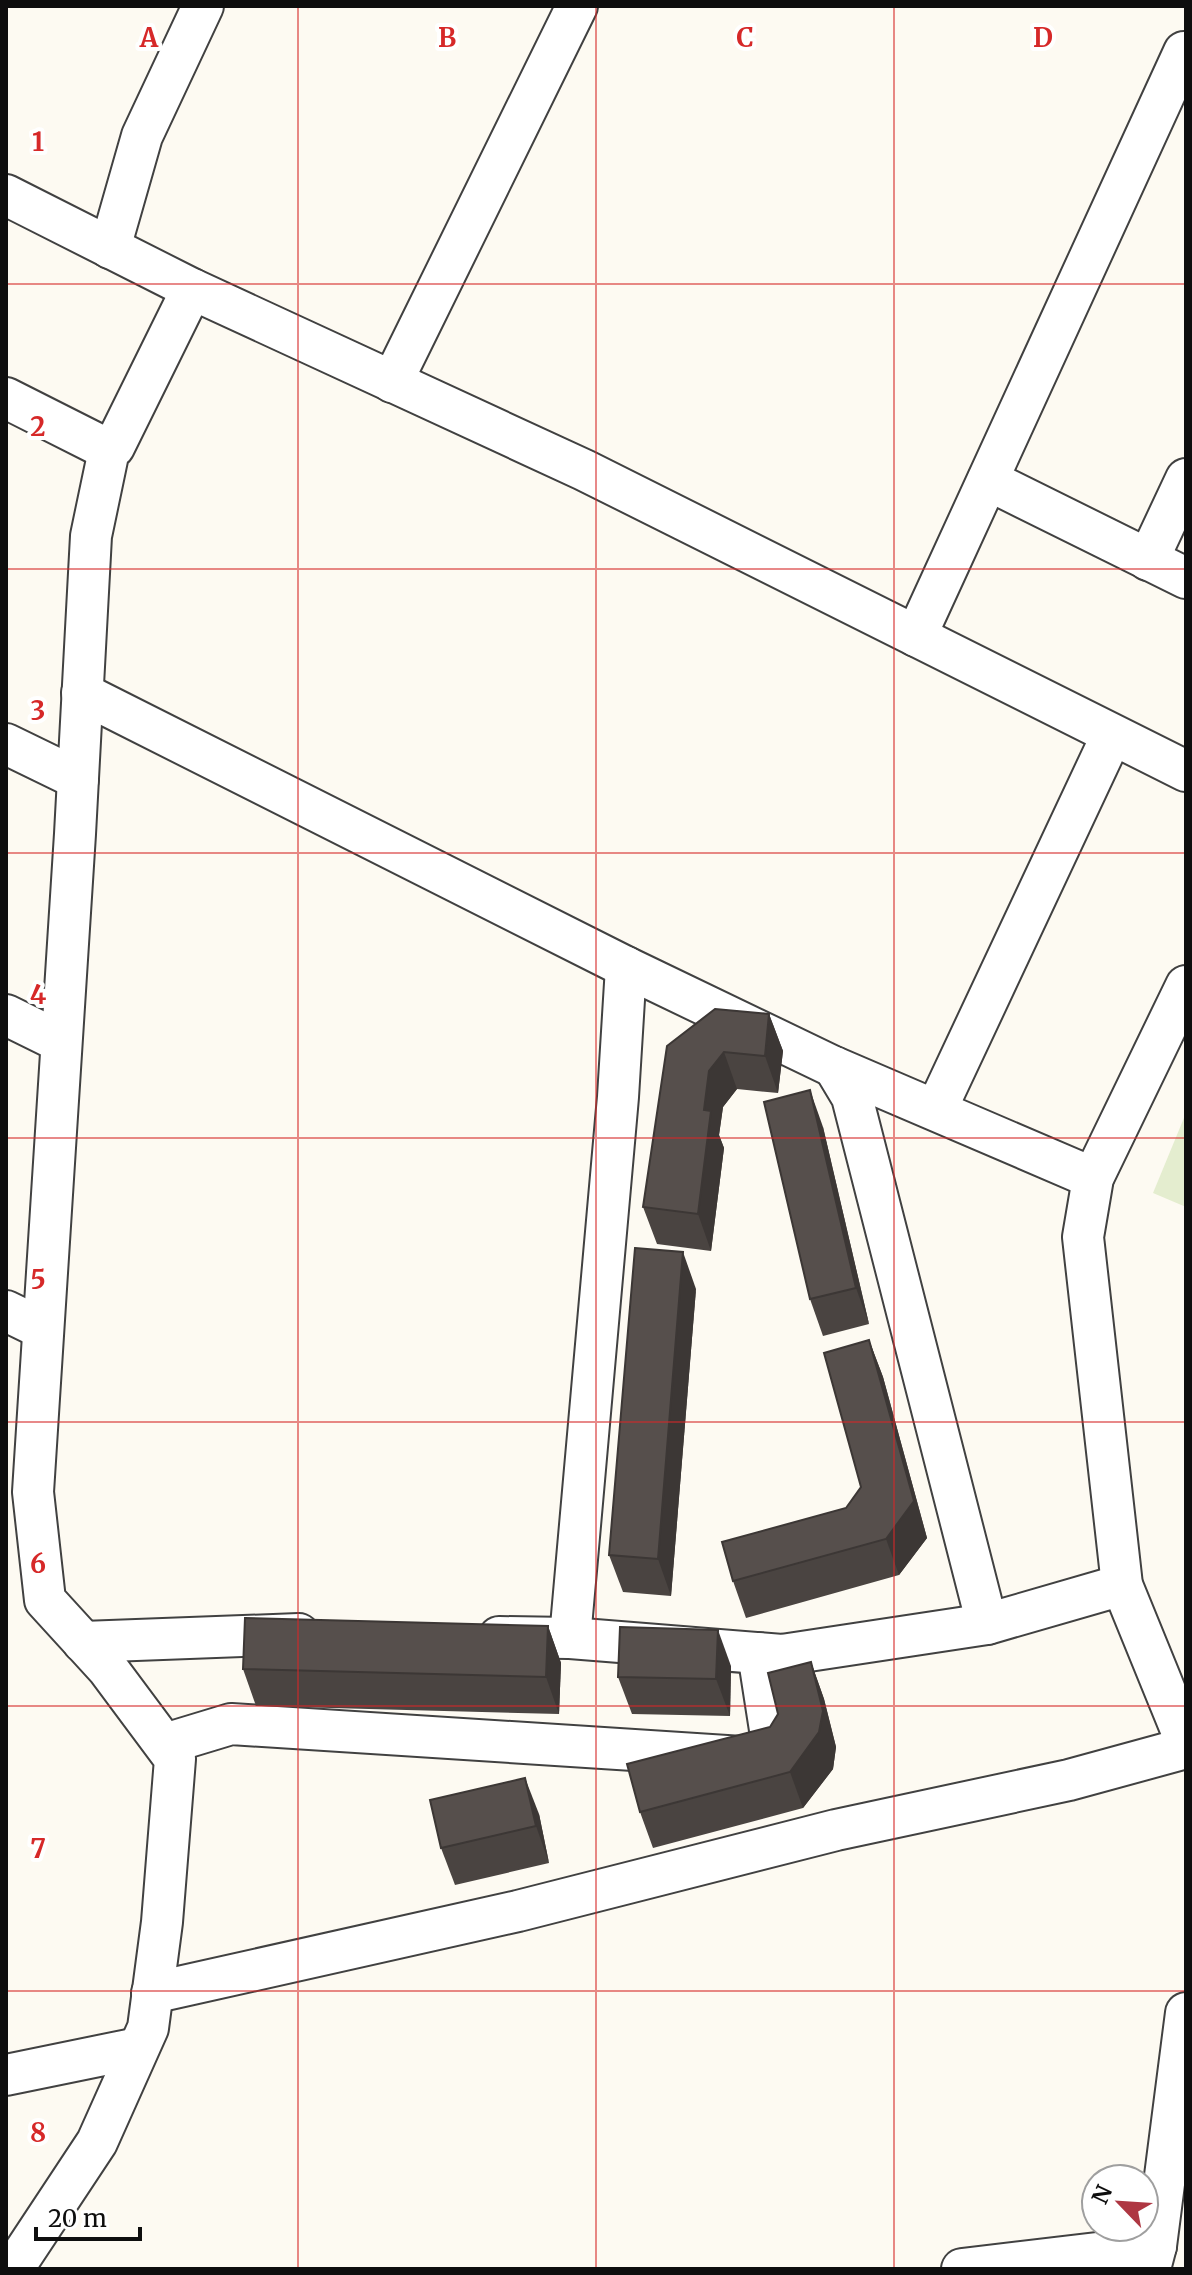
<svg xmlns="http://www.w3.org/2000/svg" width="1192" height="2275" viewBox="0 0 1192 2275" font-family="Merriweather,serif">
<rect width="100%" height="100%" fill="#fdfaf2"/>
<path fill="#e4edcf" d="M1186,1113V1207L1153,1193Z"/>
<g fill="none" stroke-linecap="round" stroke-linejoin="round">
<defs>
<g id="minor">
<path d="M6,195L192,289L584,470L1186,771"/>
<path d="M110,248L142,136L203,6"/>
<path d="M392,382L577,6"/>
<path d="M6,398L109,450"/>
<path d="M988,480L1186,578"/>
<path d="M1148,560L1186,479"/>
<path d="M916,636L1184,52"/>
<path d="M82,693L626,967L834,1067L1093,1178"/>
<path d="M6,744L78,779"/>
<path d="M1186,986L1093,1178L1083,1237L1122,1585L1186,1742"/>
<path d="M6,1015L61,1042"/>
<path d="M834,1067L852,1097L987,1624"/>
<path d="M936,1110L1112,735"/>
<path d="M6,1311L43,1329"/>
<path d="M499,1637L570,1638L782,1655L987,1624L1122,1585"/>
<path d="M570,1638L618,1097L626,967"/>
<path d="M83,1642L299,1634"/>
<path d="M165,1744L231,1724L742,1757L773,1749L758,1653"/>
<path d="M152,1993L518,1911L836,1830L1069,1780L1186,1748"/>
<path d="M6,2075L138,2048"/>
<path d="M13,2269L97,2142L148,2028L162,1922L175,1759L108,1669L45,1600L33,1492L75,834L91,536L109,450L114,447L192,289"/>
<path d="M962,2269L1156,2246"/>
<path d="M1150,2269L1156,2246L1186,2013"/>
</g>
</defs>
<use href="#minor" stroke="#414141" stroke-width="44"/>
<use href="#minor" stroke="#fff" stroke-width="40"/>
</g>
<g fill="#4a4441">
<path d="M769,1014L783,1051L778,1093L737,1089L723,1107L719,1135L724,1148L711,1251L657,1244L643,1207L667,1046Z"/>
<path d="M823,1127L869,1324L823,1336L810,1299Z"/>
<path d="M696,1289L671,1596L623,1592L609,1555Z"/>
<path d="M869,1340L883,1377L927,1538L899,1575L746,1618L733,1581L846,1508L861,1487Z"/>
<path d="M548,1626L561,1663L559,1714L256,1706L243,1669Z"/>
<path d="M811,1662L824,1699L836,1747L833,1769L803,1808L653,1848L640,1812L770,1727Z"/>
<path d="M731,1666L730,1716L632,1714L618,1677Z"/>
<path d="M539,1814L549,1863L455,1885L441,1848Z"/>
</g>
<g fill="#3c3735">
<path d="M769,1014L783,1051L778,1093L765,1056Z"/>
<path d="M724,1052L737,1089L723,1107L719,1135L724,1148L711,1251L698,1214L704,1110L709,1071Z"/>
<path d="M810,1090L823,1127L869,1324L856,1288Z"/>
<path d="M683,1252L696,1289L671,1596L658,1559Z"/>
<path d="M869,1340L883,1377L927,1538L899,1575L886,1539Z"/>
<path d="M548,1626L561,1663L559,1714L546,1677Z"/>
<path d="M718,1630L731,1666L730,1716L716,1679Z"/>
<path d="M811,1662L824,1699L836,1747L833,1769L803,1808L790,1772Z"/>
<path d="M525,1778L539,1814L549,1863L536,1826Z"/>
</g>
<g fill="#564f4c" stroke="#3c3735" stroke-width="2">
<path d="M715,1009L769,1014L765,1056L724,1052L709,1071L704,1110L711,1111L698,1214L643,1207L667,1046Z"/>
<path d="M810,1090L856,1288L810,1299L764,1102Z"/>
<path d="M635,1248L683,1252L658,1559L609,1555Z"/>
<path d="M869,1340L914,1501L886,1539L733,1581L722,1542L846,1508L861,1487L824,1353Z"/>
<path d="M245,1618L548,1626L546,1677L243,1669Z"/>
<path d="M620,1627L718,1630L716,1679L618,1677Z"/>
<path d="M811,1662L823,1711L819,1732L790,1772L640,1812L627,1764L770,1727L778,1714L768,1673Z"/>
<path d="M525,1778L536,1826L441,1848L430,1800Z"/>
</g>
<path fill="none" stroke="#d62828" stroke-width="2" stroke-opacity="0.55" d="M298,6V2269M596,6V2269M894,6V2269M6,284H1186M6,569H1186M6,853H1186M6,1138H1186M6,1422H1186M6,1706H1186M6,1991H1186"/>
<g font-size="26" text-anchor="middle" font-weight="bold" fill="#d62828" stroke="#fff" stroke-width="8" stroke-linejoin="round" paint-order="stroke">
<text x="149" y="47">A</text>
<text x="447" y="47">B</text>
<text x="745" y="47">C</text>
<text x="1043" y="47">D</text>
<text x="38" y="151">1</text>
<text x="38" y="436">2</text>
<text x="38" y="720">3</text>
<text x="38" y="1004">4</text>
<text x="38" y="1289">5</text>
<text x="38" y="1573">6</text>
<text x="38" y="1858">7</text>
<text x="38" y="2142">8</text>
</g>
<rect width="1192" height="2275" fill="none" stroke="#0e0e0e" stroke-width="16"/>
<g transform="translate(1120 2203) rotate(295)"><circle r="38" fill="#ffffff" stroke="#9f9f9f" stroke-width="2"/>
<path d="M0-6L14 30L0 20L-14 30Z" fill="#ae3742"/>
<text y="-12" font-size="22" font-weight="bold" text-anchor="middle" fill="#0e0e0e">N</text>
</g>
<path d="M36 2227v12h104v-12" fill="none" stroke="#0e0e0e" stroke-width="4"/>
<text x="48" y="2227" font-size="24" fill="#0e0e0e" stroke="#ffffff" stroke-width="6" paint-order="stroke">20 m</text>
</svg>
